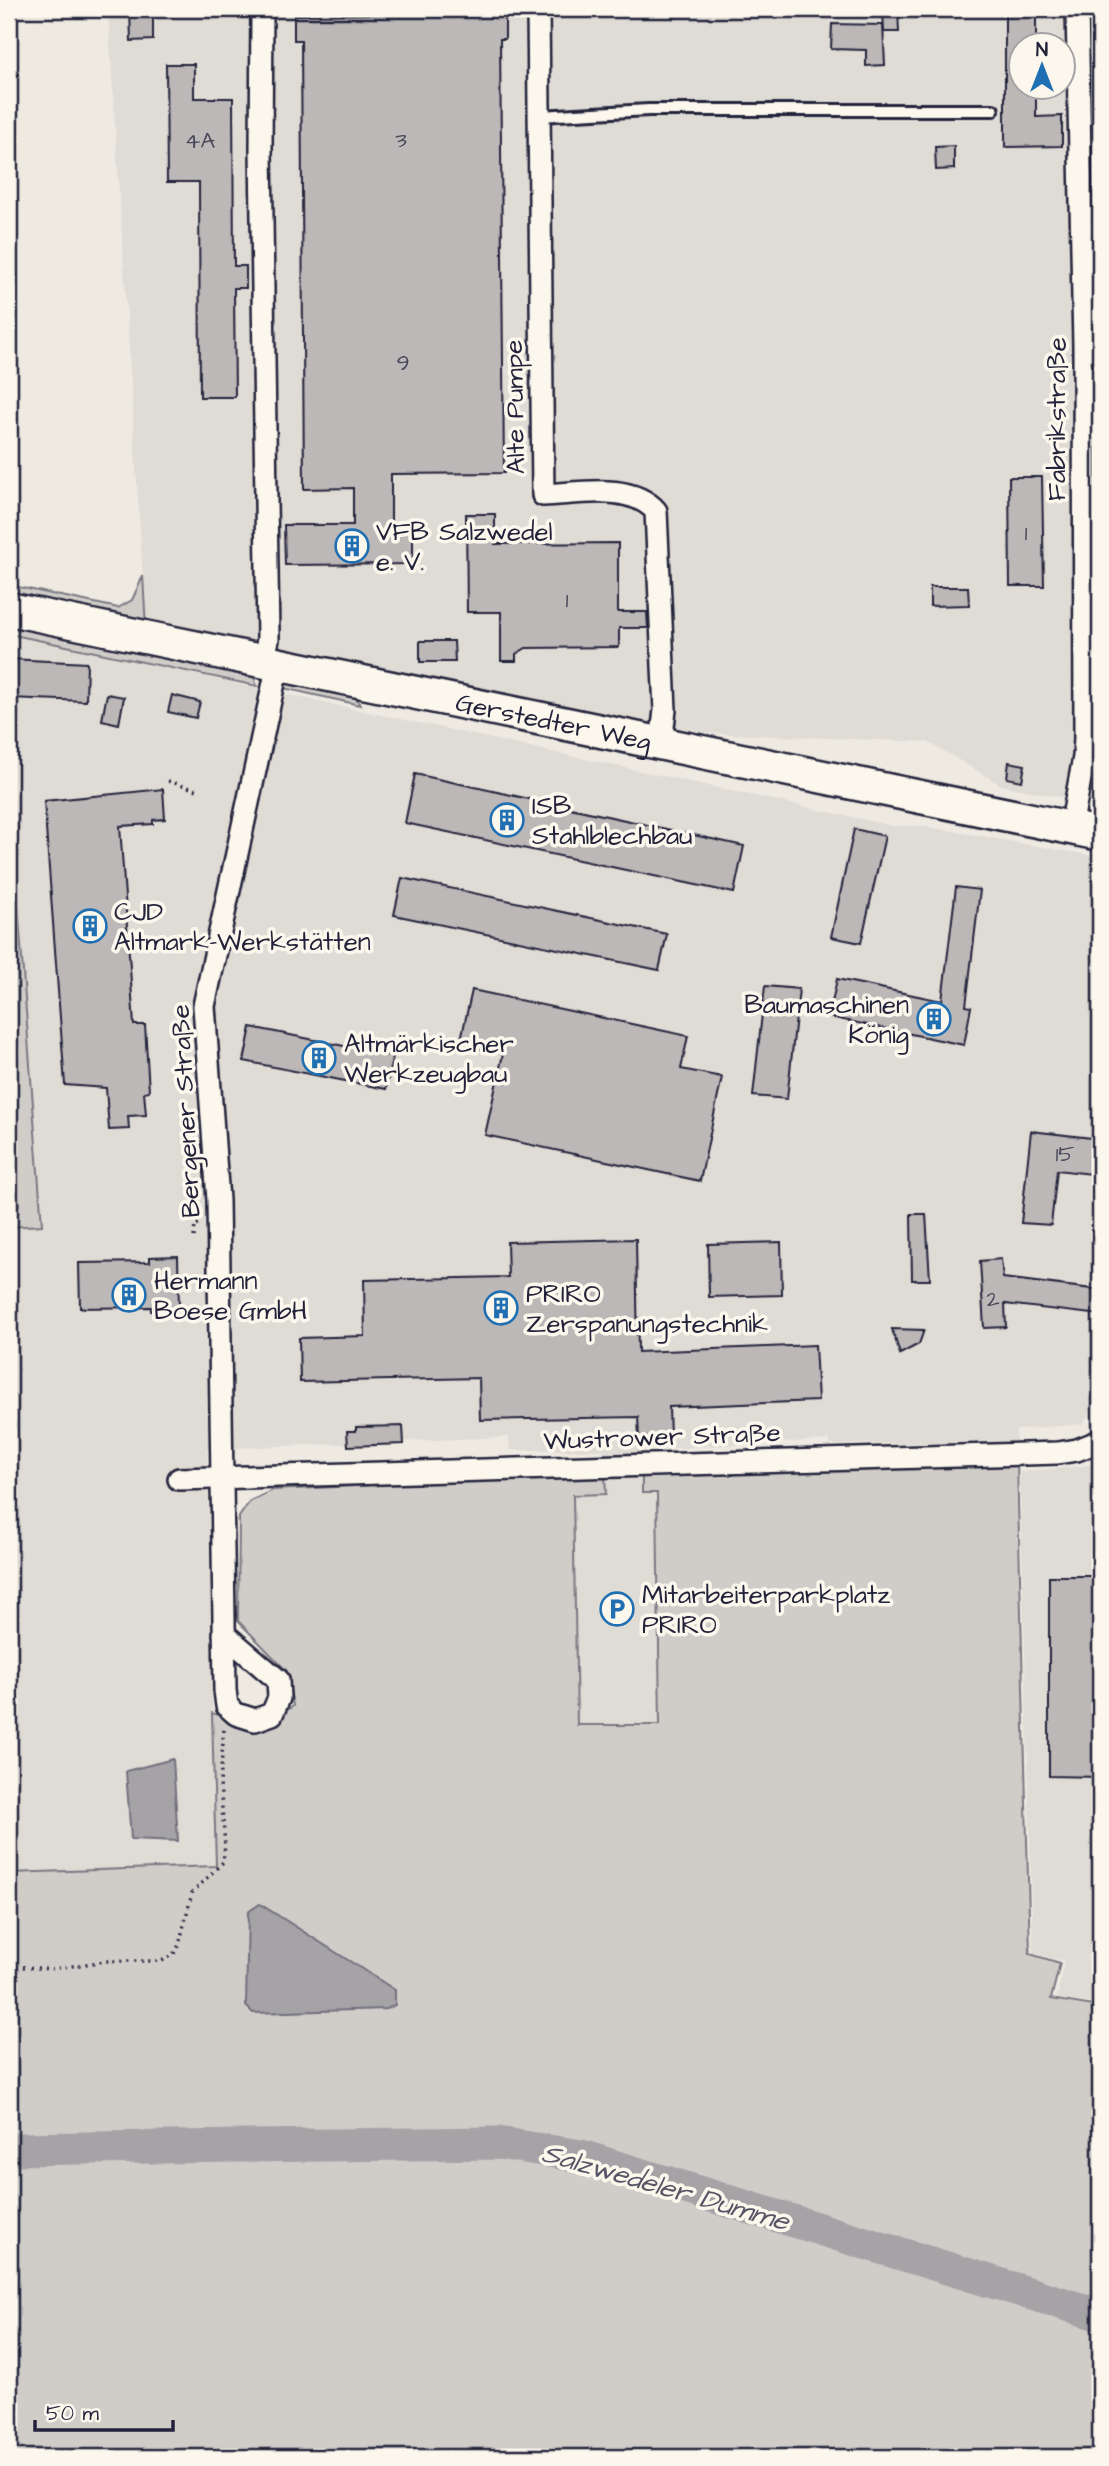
<svg xmlns="http://www.w3.org/2000/svg" width="1109" height="2466" viewBox="0 0 1109 2466" font-family="'Architects Daughter',sans-serif">
<rect width="100%" height="100%" fill="#eeeae2"/>
<filter id="ink" filterUnits="userSpaceOnUse"><feTurbulence type="fractalNoise" baseFrequency=".0143" numOctaves="2"/><feDisplacementMap in="SourceGraphic" scale="14" xChannelSelector="R" yChannelSelector="G"/><feConvolveMatrix kernelMatrix="1 2 1 2 8 2 1 2 1" color-interpolation-filters="sRGB"/></filter>
<g filter="url(#ink)">
<g fill="#dfdbd5" fill-rule="evenodd">
<path d="M108,9H1100V805L1001,785L928,742L705,733L290,651L146,628ZM1021,46H1064V88H1021Z"/>
<path d="M9,634L893,826H923L1100,857V1395L1083,1424L1016,1430V1441L830,1445V1440L640,1450L642,1474L657,1492L661,1725L577,1726L573,1494L605,1474L603,1450H510L509,1437L207,1449L216,1866L9,1873V1227L42,1225L9,785Z"/>
<path d="M1100,1464V2005L1057,1998L1064,1961L1033,1953L1020,1472Z"/>
</g>
<g fill="#d0cdc9" stroke="#797882" stroke-width="2">
<path d="M143,576L146,628L9,600V585L118,608L132,600Z"/>
<path d="M9,617L252,672L257,686L9,634Z"/>
<path d="M288,682L351,688L360,705L283,688Z"/>
<path d="M9,785L42,1225L9,1227V1216L16,1211L19,1204L9,1138Z"/>
<path d="M1017,1462L1030,1954L1060,1963L1051,1999L1100,2007V2457H9V1873L216,1866L212,1713L263,1728L293,1706L287,1671L238,1621L239,1517L250,1501L273,1490L605,1474L606,1494L573,1495L577,1725H660L657,1493H642V1474Z"/>
</g>
<g fill="#a6a3a7" stroke="#716f7c" stroke-width="2">
<path d="M173,1759L178,1841L131,1839L126,1771Z"/>
<path d="M260,1904L395,1990V2005L387,2009L253,2013L246,2006L248,1912Z"/>
</g>
<g fill="none" stroke-linecap="round" stroke-linejoin="round">
<path stroke="#a6a3a7" stroke-width="33" d="M9,2149L498,2143L581,2156L1100,2315"/>
</g>
<g fill="#bcb8b8" stroke="#22223b" stroke-width="2">
<path d="M130,9H153V40L131,41Z"/>
<path d="M883,9H898L899,32H884Z"/>
<path d="M1036,10V46H1021V88H1036V117L1062,116V146L1005,147V11Z"/>
<path d="M505,13V39H500L504,473L391,474V525L413,524V564L285,565L284,525H353V488L304,489L301,40H294V15Z"/>
<path d="M832,24L883,25L885,65L866,66V50L831,49Z"/>
<path d="M166,64H194V98H233L234,266H246V288H234L235,397H200L199,182H167Z"/>
<path d="M954,146V169L936,170L935,147Z"/>
<path d="M1009,477H1042L1044,586H1010Z"/>
<path d="M466,514H495V544L618,543V612H647L648,628H619V647L526,648L516,654V661H501V612H467Z"/>
<path d="M930,587H968L969,605L930,606Z"/>
<path d="M420,641H454L455,662H420Z"/>
<path d="M9,659L87,663L86,701L9,698Z"/>
<path d="M107,694L124,697L119,724L102,720Z"/>
<path d="M172,695L200,702L196,718L168,712Z"/>
<path d="M1009,762L1025,765L1022,781L1007,778Z"/>
<path d="M415,774L744,846L734,893L405,823Z"/>
<path d="M163,789L165,819L153,820V824L120,826L134,1025H145L149,1091L144,1092L146,1115L128,1116L129,1129L109,1130L106,1088L65,1085L44,801Z"/>
<path d="M854,829L885,836L861,943L831,937Z"/>
<path d="M402,878L667,934L659,970L394,915Z"/>
<path d="M956,887L980,890L966,1006L971,1007L964,1045L829,1017L837,979L942,1001Z"/>
<path d="M765,986L799,989L787,1099L753,1096Z"/>
<path d="M472,990L688,1036L681,1069L722,1077L700,1181L485,1135L503,1054L460,1044Z"/>
<path d="M251,1027L393,1056L386,1089L244,1061Z"/>
<path d="M1031,1131L1100,1139V1175L1057,1170L1051,1225L1021,1223Z"/>
<path d="M911,1214H926L930,1280H912Z"/>
<path d="M636,1239L638,1352L815,1345L818,1401L669,1407L670,1437L639,1438L638,1417L480,1420L479,1378L300,1382L299,1338L365,1336L364,1280L508,1277L507,1242Z"/>
<path d="M781,1242L782,1295L709,1297L708,1244Z"/>
<path d="M178,1256L179,1311H151V1307L80,1308L79,1263L150,1262V1257Z"/>
<path d="M1001,1259L1003,1278L1100,1290V1315L1005,1304L1006,1327L984,1328L980,1261Z"/>
<path d="M892,1329L924,1330L919,1344L900,1354Z"/>
<path d="M403,1426L404,1444L348,1446L347,1431H356V1427Z"/>
<path d="M1049,1576H1100V1777L1049,1776Z"/>
</g>
<g fill="none" stroke-linecap="round" stroke-linejoin="round">
<defs>
<path id="lane" d="M539,116L649,110H993"/>
<g id="street">
<path d="M262,9L261,149L268,639L264,662"/>
<path d="M538,9L543,495C578,494 630,482 656,511L665,710L661,744"/>
<path d="M1071,828L1084,757L1085,737L1084,347L1077,9"/>
<path d="M179,1479L1058,1453L1077,1450L1100,1441"/>
<path d="M224,1634L278,1680L279,1698L272,1714L255,1720L236,1714L227,1706L225,1690L218,1200L204,1006L278,664"/>
</g>
<g id="secondary">
<path id="s1" d="M9,609L1100,834"/>
</g>
</defs>
<use href="#lane" stroke="#22223b" stroke-width="16"/>
<use href="#street" stroke="#22223b" stroke-width="26"/>
<use href="#secondary" stroke="#22223b" stroke-width="37"/>
<g stroke="#22223b" stroke-width="3.5" stroke-dasharray="2 5" stroke-linecap="butt">
<path d="M168,781L201,791"/>
<path d="M194,1237L195,1225L201,1223"/>
<path d="M179,1284L187,1283"/>
<path d="M9,1966L53,1969L105,1961H162L173,1955L179,1945L192,1893L223,1862L225,1845L220,1783L224,1728"/>
</g>
<use href="#lane" stroke="#fbf7ec" stroke-width="10"/>
<use href="#street" stroke="#fbf7ec" stroke-width="21"/>
<use href="#secondary" stroke="#fbf7ec" stroke-width="32"/>
</g>
</g>
<defs>
<symbol id="building-ring" viewBox="-11 -11 22 22"><circle r="9.5" fill="#fbf7ec" stroke="#1f6fb2" stroke-width="1.5"/><path d="M-4-6H4V6H1V3H-1V6H-4ZM-2.5-4.3h1.7v1.8h-1.7ZM.8-4.3h1.7v1.8H.8ZM-2.5-1h1.7V.8h-1.7ZM.8-1h1.7V.8H.8Z" fill="#1f6fb2"/></symbol>
<symbol id="parking-ring" viewBox="-11 -11 22 22"><circle r="9.5" fill="#fbf7ec" stroke="#1f6fb2" stroke-width="1.5"/><path d="M-3.5-5.5H1a3.5 3.5 0 0 1 0 7H-1V5.5H-3.5ZM-1-3.4V-.6H.8a1.4 1.4 0 0 0 0-2.8Z" fill="#1f6fb2"/></symbol>
</defs>
<g fill-rule="evenodd">
<use href="#building-ring" x="333" y="527" width="38" height="38"/>
<use href="#building-ring" x="488" y="801" width="38" height="38"/>
<use href="#building-ring" x="71" y="907" width="38" height="38"/>
<use href="#building-ring" x="915" y="1000" width="38" height="38"/>
<use href="#building-ring" x="300" y="1039" width="38" height="38"/>
<use href="#building-ring" x="110" y="1276" width="38" height="38"/>
<use href="#building-ring" x="482" y="1289" width="38" height="38"/>
<use href="#parking-ring" x="598" y="1590" width="38" height="38"/>
</g>
<g text-anchor="middle" stroke-width="7" stroke-linejoin="round" paint-order="stroke">
<g font-size="23" fill="#48485a">
<text x="401" y="147">3</text>
<text x="200" y="148">4A</text>
<text x="403" y="370">9</text>
<text x="1026" y="540">1</text>
<text x="567" y="607">1</text>
<text x="1065" y="1161">15</text>
<text x="993" y="1306">2</text>
</g>
<g font-size="26" fill="#22223b" stroke="#fbf7ec">
<text transform="translate(514 407) rotate(-91)" y="9">Alte Pumpe</text>
<text transform="translate(1056 419) rotate(-90)" y="9">Fabrikstraße</text>
<text dy="9" stroke="none"><textPath href="#s1" startOffset="556">Gerstedter Weg</textPath></text>
<text transform="translate(185 1111) rotate(-93)" y="9">Bergener Straße</text>
<text transform="translate(662 1436) rotate(-2)" y="9">Wustrower Straße</text>
</g>
<g font-size="26" fill="#22223b" stroke="#fbf7ec" text-anchor="start">
<text x="376" y="540">VFB Salzwedel<tspan x="376" dy="30">e. V.</tspan></text>
<text x="532" y="814">ISB<tspan x="532" dy="30">Stahlblechbau</tspan></text>
<text x="114" y="920">CJD<tspan x="114" dy="30">Altmark-Werkstätten</tspan></text>
<text x="909" y="1013" text-anchor="end">Baumaschinen<tspan x="909" dy="30">König</tspan></text>
<text x="344" y="1052">Altmärkischer<tspan x="344" dy="30">Werkzeugbau</tspan></text>
<text x="154" y="1289">Hermann<tspan x="154" dy="30">Boese GmbH</tspan></text>
<text x="526" y="1302">PRIRO<tspan x="526" dy="30">Zerspanungstechnik</tspan></text>
<text x="642" y="1603">Mitarbeiterparkplatz<tspan x="642" dy="30">PRIRO</tspan></text>
</g>
<g font-size="28" font-style="italic" fill="#575666" stroke="#fbf7ec">
<text transform="translate(666 2186) rotate(16)" y="10">Salzwedeler Dumme</text>
</g>
</g>
<rect width="1109" height="2466" fill="none" stroke="#fbf7ec" stroke-width="35"/>
<rect x="18" y="18" width="1074" height="2431" fill="none" stroke="#22223b" stroke-width="2.5" filter="url(#ink)"/>
<g transform="translate(1042 66)"><circle r="33" fill="#fbf7ec" stroke="#a4a2a5" stroke-width="2"/>
<path d="M0-5L12 26L0 18L-12 26Z" fill="#1f6fb2"/>
<text y="-10" font-size="19" font-weight="bold" text-anchor="middle" fill="#22223b">N</text>
</g>
<path d="M35 2420v10h138v-10" fill="none" stroke="#22223b" stroke-width="3.5"/>
<text x="46" y="2420" font-size="21" fill="#22223b" stroke="#fbf7ec" stroke-width="5" paint-order="stroke">50 m</text>
</svg>
